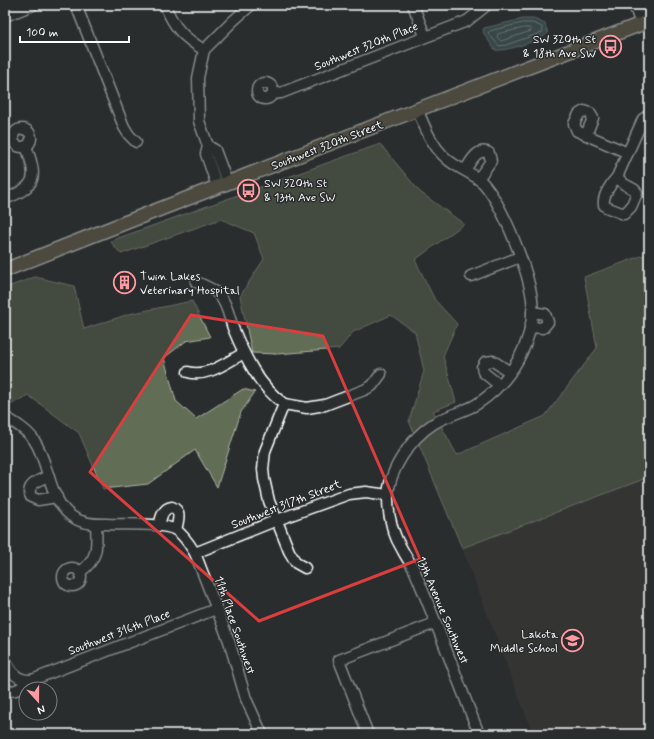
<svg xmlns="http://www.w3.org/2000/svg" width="654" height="739" viewBox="0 0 654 739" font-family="Mynerve,sans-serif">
<rect width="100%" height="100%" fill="#2a2d2e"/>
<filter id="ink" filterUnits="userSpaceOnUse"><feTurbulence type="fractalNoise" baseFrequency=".025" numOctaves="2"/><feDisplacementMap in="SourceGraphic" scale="8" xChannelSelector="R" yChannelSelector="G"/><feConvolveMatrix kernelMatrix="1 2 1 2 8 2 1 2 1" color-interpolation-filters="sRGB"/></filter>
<g filter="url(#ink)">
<path fill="#3f3e3a" d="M649,477V734H533L462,548Z"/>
<g fill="#626d55" stroke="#b0b6aa">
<path d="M380,144L420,192L464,224L415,260L435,300L457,324L443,356L456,402L433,411L457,455L545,416L597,348L584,277L649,253V477L462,548L409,421L424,371L415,332L391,315L353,332L339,349L277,354L252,353L240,296L264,259L254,233L221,219L121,254L110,241Z"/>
<path d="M35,277L74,286L84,329L129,314L192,301L210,337L186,341L164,358L176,401L196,419L243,389L255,392L241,412L217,487L195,450L148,484L103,489L79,433L28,395L5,408V288Z"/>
</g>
<path fill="#486668" stroke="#91a3a4" d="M523,19H534L545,24L548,33C542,40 504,52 495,50L484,34L483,30L484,28Z"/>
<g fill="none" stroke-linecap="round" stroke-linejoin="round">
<g stroke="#b6c2c3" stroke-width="1">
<path d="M523,23H533L542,27L543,32L506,45L499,46L488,33L490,31Z"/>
<path d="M524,28H530L531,31L501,41L497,37L498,34Z"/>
</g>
<defs>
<g id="minor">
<path d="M76,5L124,127L129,135L136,142"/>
<path d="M165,5C174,28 183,37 204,50"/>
<path d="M413,5L425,36"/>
<path d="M634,5L641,24"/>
<path d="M644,5L649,17"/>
<path d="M5,16L33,5"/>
<path d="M204,50L198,78L199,121L208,146L206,154L217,186"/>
<path d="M204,50L233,21L251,5"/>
<circle cx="265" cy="91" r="8"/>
<path d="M273,94L281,93L467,21L487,5"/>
<path d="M418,111C426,131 435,153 455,165C465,171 475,175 483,183C503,205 528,270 532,299C536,340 511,382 477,404C464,412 447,415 433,424C411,438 388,471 388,498C388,517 393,535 403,551C407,559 413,566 416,574C438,627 458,681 479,734"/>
<circle cx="22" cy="138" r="9"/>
<path d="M586,135L593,118L590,113L584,111L579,114L574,124L577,131L628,153"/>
<path d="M208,146L215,150L227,182"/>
<path d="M465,170C471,162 477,147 489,153L491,161L478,179"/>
<path d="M617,177L624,184L635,190L637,193L631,207L624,214L606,207L604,205C602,197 611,183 617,177L643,119L649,115"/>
<path d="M5,199C38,186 37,177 26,146"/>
<path d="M471,276L520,257"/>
<path d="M196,282C204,285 212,288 218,294C227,302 229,317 233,328C245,357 258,385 284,404L265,451L263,469L264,479L269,501L289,551L296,563L305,568"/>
<path d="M530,327L543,328L548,322L545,314L532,312"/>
<path d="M188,372C207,378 227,362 244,353"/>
<path d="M499,385L483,372L482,367L485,362L493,361L510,372"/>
<path d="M284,404L307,408L325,405L364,390L372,386L381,374"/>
<path d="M5,417C15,423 27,430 34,440C50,463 48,504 76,519C85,524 96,524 106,524C124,525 161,522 176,530C184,535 190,545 195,553L229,641L246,699L262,734"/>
<path d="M49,476C39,480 25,485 31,497L38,500L57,497"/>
<path d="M159,526C161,517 163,508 172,507C182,511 178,521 176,530"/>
<path d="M195,553L277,520L349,494L366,492L388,495"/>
<circle cx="72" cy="577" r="9"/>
<path d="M80,572C99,559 97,545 96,524"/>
<path d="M5,659C10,672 17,681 32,680"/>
<path d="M5,689C14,695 24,685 32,680L216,609"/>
<path d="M368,734L339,660L435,623"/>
</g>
<path id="major" d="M5,270C219,185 434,103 649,21"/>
</defs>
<use href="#minor" stroke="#fff" stroke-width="13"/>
<use href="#major" stroke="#fff" stroke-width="16"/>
<use href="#minor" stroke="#2a2d2e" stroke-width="10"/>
<use href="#major" stroke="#746b52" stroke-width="13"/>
</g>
</g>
<path d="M0 0H654V739H0ZM191,315L323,336L420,559L259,621L90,472Z" fill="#2a2d2e" fill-opacity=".55" fill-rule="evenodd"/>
<path fill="none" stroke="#da3e3e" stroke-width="3" stroke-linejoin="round" d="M191,315L323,336L420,559L259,621L90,472Z"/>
<defs>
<symbol id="bus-ring" viewBox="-11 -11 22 22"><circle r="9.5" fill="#2a2d2e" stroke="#ff9aa2" stroke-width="1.5"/><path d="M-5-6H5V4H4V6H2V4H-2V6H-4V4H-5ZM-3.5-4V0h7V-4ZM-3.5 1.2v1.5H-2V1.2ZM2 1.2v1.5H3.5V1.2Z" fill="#ff9aa2"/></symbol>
<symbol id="building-ring" viewBox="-11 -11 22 22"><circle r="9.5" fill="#2a2d2e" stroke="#ff9aa2" stroke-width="1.5"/><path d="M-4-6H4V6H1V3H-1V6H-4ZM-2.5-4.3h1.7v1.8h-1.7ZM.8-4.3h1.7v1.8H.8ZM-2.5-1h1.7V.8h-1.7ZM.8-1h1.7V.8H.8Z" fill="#ff9aa2"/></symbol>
<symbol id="school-ring" viewBox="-11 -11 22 22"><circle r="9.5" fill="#2a2d2e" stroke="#ff9aa2" stroke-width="1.5"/><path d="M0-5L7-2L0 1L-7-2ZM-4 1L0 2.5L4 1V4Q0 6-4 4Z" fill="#ff9aa2"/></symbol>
</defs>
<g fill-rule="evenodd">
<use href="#bus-ring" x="598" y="34" width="25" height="25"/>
<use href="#bus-ring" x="236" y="178" width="25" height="25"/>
<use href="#building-ring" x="112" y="270" width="25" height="25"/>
<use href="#school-ring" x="560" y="628" width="25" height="25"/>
</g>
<g text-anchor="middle" stroke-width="3" stroke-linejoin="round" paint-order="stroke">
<g font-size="12" fill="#fff" stroke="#2a2d2e" text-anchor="end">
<text x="596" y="43">SW 320th St<tspan x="596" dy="14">&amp; 18th Ave SW</tspan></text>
<text x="264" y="187" text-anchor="start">SW 320th St<tspan x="264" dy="14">&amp; 13th Ave SW</tspan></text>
<text x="140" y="280" text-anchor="start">Twin Lakes<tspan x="140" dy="14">Veterinary Hospital</tspan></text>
<text x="558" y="638">Lakota<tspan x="558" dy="14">Middle School</tspan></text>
</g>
<g font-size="12" fill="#fff" stroke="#2a2d2e">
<text transform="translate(366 46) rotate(-22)" y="4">Southwest 320th Place</text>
<text transform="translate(327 145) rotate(-21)" y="4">Southwest 320th Street</text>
<text transform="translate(286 504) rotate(-21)" y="4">Southwest 317th Street</text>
<text transform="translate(443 610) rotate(67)" y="4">13th Avenue Southwest</text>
<text transform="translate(235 625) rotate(71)" y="4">11th Place Southwest</text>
<text transform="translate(119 632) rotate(-21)" y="4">Southwest 316th Place</text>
</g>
</g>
<rect width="654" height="739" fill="none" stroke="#2a2d2e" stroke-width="20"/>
<rect x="10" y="10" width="634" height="719" fill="none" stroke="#fff" stroke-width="1.5" filter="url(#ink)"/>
<g transform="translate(38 701) rotate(159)"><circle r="19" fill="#2a2d2e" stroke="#7f8182"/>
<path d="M0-3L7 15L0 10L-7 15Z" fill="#ff9aa2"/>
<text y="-6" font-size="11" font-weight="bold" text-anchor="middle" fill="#ffffff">N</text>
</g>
<path d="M20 36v6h109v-6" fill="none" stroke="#ffffff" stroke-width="2"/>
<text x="26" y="36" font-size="12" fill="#ffffff" stroke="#2a2d2e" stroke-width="3" paint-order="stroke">100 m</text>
</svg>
